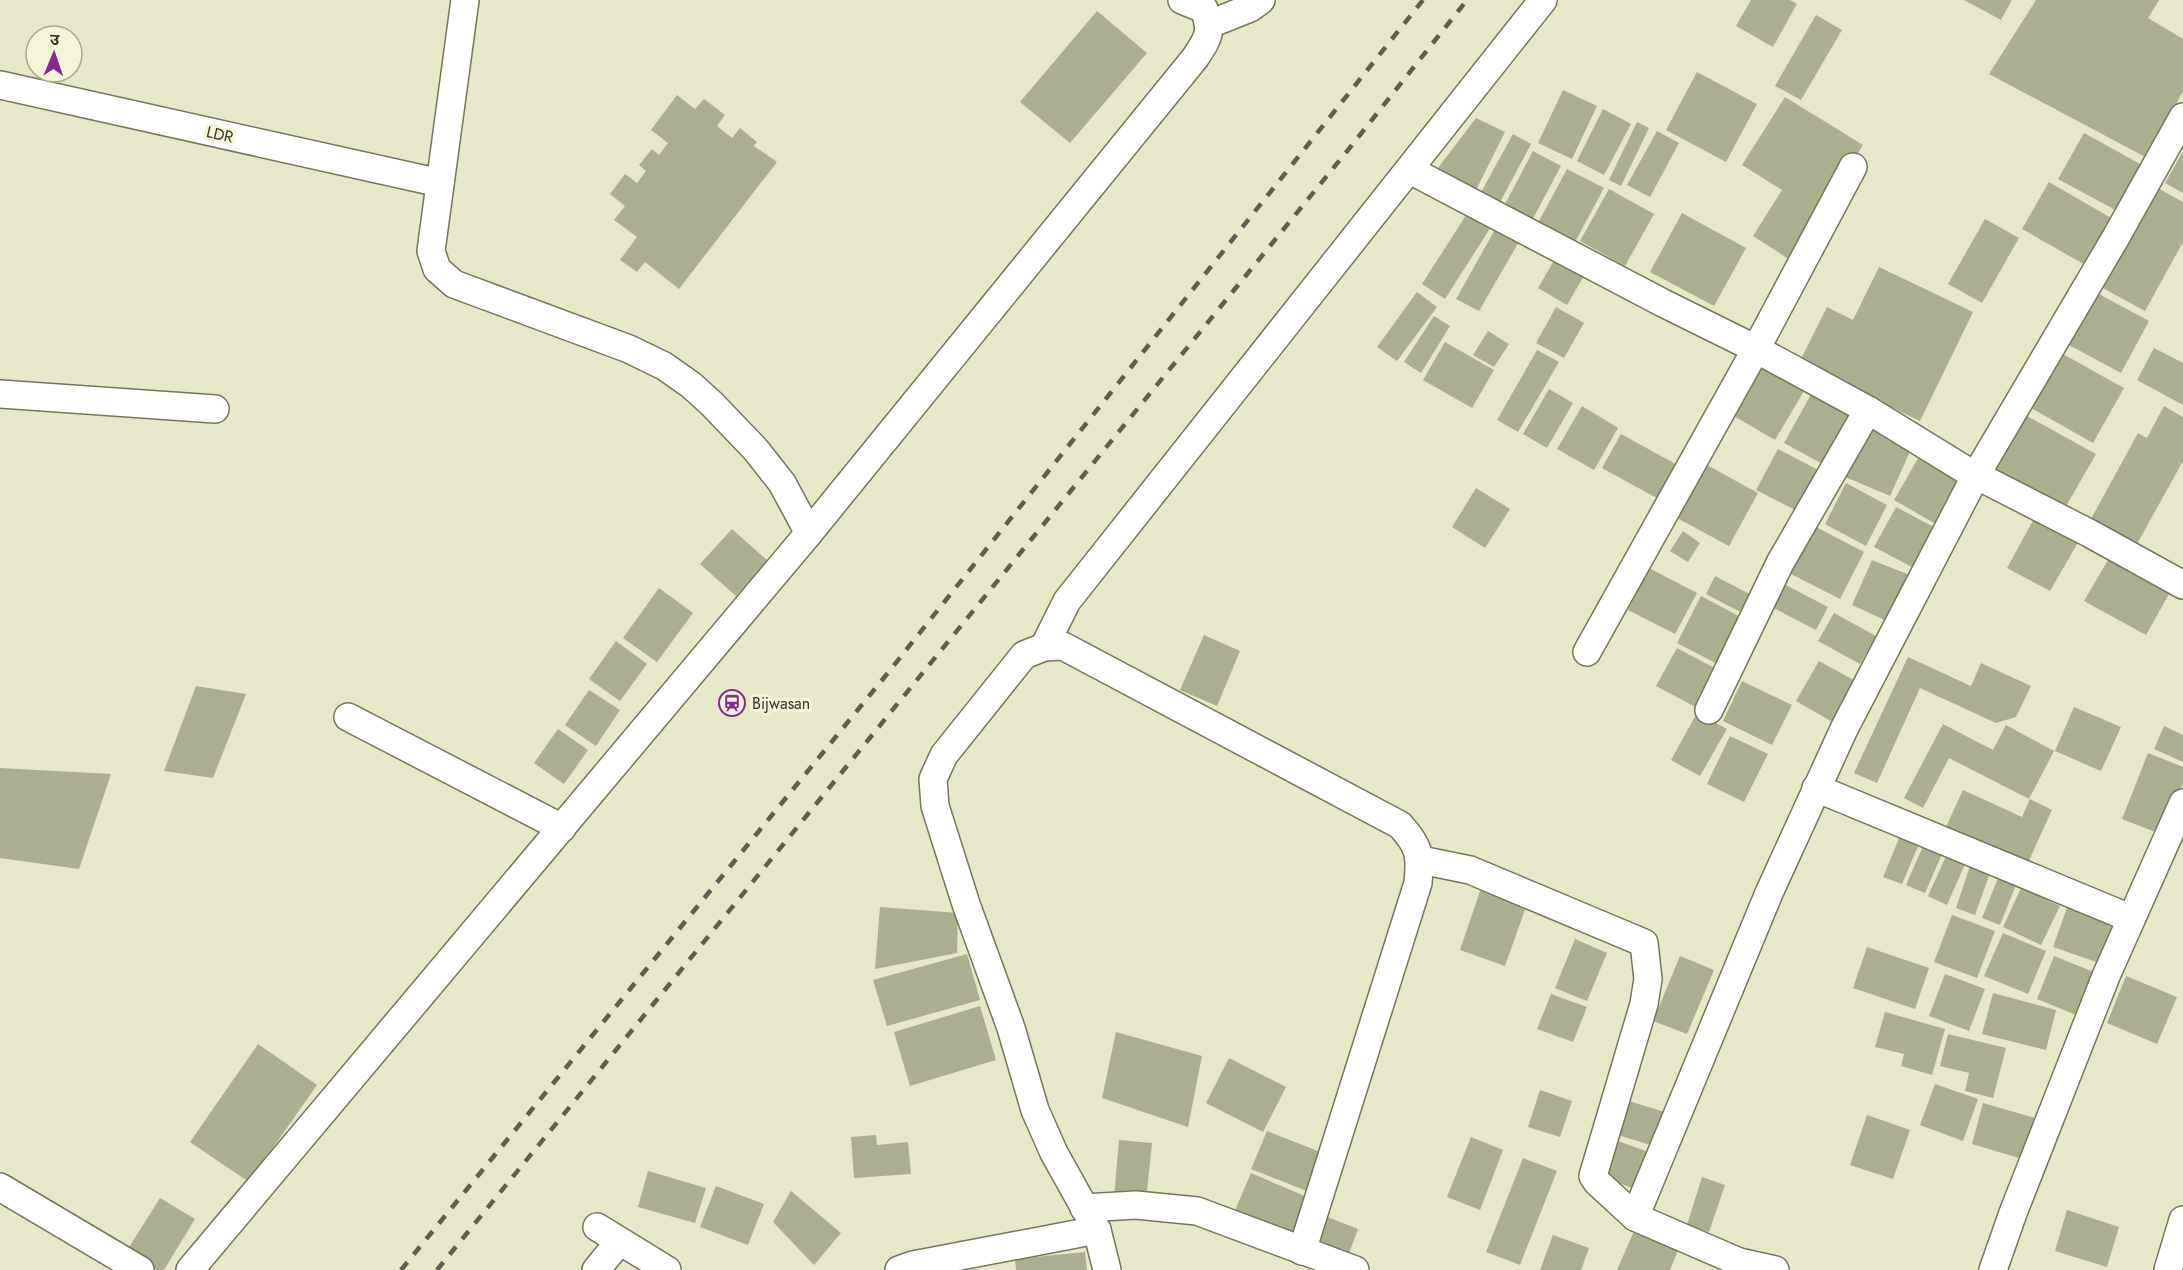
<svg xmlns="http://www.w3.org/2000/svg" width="2183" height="1270" viewBox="0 0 2183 1270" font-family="Jost,'Noto Sans Devanagari',sans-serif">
<rect width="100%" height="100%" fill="#e6e8c8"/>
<g fill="#acae90">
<path d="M1751,0H1790L1797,4L1773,47L1736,26Z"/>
<path d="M1964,0H2012L2001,20Z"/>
<path d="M2036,0H2159L2148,18L2183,39V91L2147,158L1989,74Z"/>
<path d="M1097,11L1147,53L1070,143L1020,102Z"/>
<path d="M1816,15L1842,30L1801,100L1775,86Z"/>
<path d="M1697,72L1757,104L1726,162L1666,130Z"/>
<path d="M1563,90L1597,106L1572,159L1538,143Z"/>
<path d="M677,95L695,109L704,99L725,115L717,126L732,138L740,128L757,142L754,146L777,162L679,289L645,262L637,272L620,260L637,237L614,220L625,206L610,194L625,174L637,183L646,171L639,165L652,149L659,155L668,143L651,130Z"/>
<path d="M1785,97L1863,145L1790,260L1753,236L1782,190L1742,165Z"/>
<path d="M1603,109L1631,124L1604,175L1577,161Z"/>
<path d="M1476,118L1505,132L1476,190L1438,168Z"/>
<path d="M1637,122L1649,128L1621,186L1609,180Z"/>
<path d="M1657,131L1679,143L1650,197L1627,185Z"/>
<path d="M2084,133L2144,166L2119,212L2058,179Z"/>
<path d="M1513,134L1531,144L1498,206L1479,196Z"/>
<path d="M1533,151L1561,166L1530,224L1502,210Z"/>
<path d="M2183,151V193L2165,183Z"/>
<path d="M1567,169L1604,188L1575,242L1538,223Z"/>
<path d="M2049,182L2113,219L2087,266L2022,229Z"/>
<path d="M2156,187L2183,202V242L2145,311L2101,287Z"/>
<path d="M1609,189L1654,214L1625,266L1580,241Z"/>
<path d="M1468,212L1491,227L1445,299L1422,284Z"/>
<path d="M1682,213L1746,248L1714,306L1650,272Z"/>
<path d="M1985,219L2019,238L1982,303L1948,284Z"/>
<path d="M1497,226L1520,240L1479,311L1456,299Z"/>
<path d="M1559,252L1588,269L1567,305L1538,288Z"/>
<path d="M1879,267L1973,312L1920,421L1799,363L1827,307L1853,320Z"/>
<path d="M1417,292L1437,307L1397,361L1377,347Z"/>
<path d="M2097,293L2149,321L2121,373L2069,345Z"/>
<path d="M1556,307L1584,323L1564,358L1536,343Z"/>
<path d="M1434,316L1450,326L1421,373L1404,362Z"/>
<path d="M1488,331L1509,344L1494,367L1473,355Z"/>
<path d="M1445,342L1494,370L1472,408L1423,380Z"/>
<path d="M2154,348L2183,363V405L2137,380Z"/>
<path d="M1537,350L1559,362L1518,432L1497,420Z"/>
<path d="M2061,353L2124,388L2093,443L2031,408Z"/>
<path d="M1761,366L1804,391L1775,440L1732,415Z"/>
<path d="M1549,389L1573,403L1547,448L1523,434Z"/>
<path d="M1813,391L1859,417L1830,468L1784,443Z"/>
<path d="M1582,406L1618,428L1594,470L1557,449Z"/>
<path d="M2164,406L2183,417V461L2137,544L2091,519L2138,433L2147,438Z"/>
<path d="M2025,415L2096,454L2065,508L1995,470Z"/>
<path d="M1865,426L1912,447L1890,496L1843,476Z"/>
<path d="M1621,434L1683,468L1664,502L1602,468Z"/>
<path d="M1778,449L1826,474L1805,515L1756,490Z"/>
<path d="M1920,455L1967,482L1941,527L1894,500Z"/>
<path d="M1707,465L1758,493L1729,546L1677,518Z"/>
<path d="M1846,483L1887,505L1866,546L1825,524Z"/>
<path d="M1476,488L1510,509L1485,548L1452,527Z"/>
<path d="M1896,507L1945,533L1923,573L1874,547Z"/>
<path d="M2036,515L2080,539L2050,591L2007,568Z"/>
<path d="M1814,526L1864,552L1840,599L1789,573Z"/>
<path d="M732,529L768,561L736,596L700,564Z"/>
<path d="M1683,531L1700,543L1688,562L1670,551Z"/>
<path d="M1872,560L1912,576L1889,622L1852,605Z"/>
<path d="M2108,560L2169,594L2146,635L2084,601Z"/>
<path d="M1649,568L1697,593L1675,634L1628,610Z"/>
<path d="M1715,576L1761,600L1752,618L1706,594Z"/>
<path d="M1782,583L1828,607L1816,630L1770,606Z"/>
<path d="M659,588L693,613L657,662L623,638Z"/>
<path d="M1701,596L1750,622L1725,668L1677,643Z"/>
<path d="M1834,613L1876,636L1860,664L1818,641Z"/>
<path d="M1204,635L1240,651L1217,706L1180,690Z"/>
<path d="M616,641L647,664L620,701L589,679Z"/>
<path d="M1677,648L1724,673L1703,711L1656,686Z"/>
<path d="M1908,657L1971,686L1981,663L2031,686L2016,717L1996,723L1920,688L1877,783L1854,773Z"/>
<path d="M1819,661L1859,683L1836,724L1796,701Z"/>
<path d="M1742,681L1792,705L1772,745L1723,721Z"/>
<path d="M196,686L246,694L213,778L164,771Z"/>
<path d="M589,690L620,710L596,746L565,725Z"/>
<path d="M2074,707L2121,727L2101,771L2055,751Z"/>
<path d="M1697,713L1727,729L1700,776L1671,760Z"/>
<path d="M1943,724L1993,750L2006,725L2054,751L2029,799L1949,758L1923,808L1904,798Z"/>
<path d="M2164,726L2183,735V762L2154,749Z"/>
<path d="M558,729L588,750L564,784L534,763Z"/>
<path d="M1730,736L1768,754L1744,802L1707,784Z"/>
<path d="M2148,753L2183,767V783L2163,835L2122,819Z"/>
<path d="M0,768L111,774L79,869L0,858Z"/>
<path d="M1963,790L2022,817L2030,799L2052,810L2026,867L1945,829Z"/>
<path d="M1903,829L1922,837L1902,884L1883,877Z"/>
<path d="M1924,844L1943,852L1925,893L1906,885Z"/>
<path d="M1947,854L1966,862L1947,905L1928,896Z"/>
<path d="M1971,863L1991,870L1975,915L1956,908Z"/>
<path d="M2000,873L2018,880L2000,925L1982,918Z"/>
<path d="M1481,888L1527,904L1505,966L1460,950Z"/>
<path d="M2021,888L2060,906L2041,945L2003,927Z"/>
<path d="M2068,905L2121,924L2105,965L2053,947Z"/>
<path d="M880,907L958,913L957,953L875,969Z"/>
<path d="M1952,915L1995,931L1977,978L1934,962Z"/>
<path d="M2003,933L2046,951L2028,994L1984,976Z"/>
<path d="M1575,939L1607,953L1587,1001L1555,988Z"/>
<path d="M1867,947L1929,968L1915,1009L1853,988Z"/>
<path d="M967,954L980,1000L887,1026L873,980Z"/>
<path d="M1680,956L1714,970L1687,1034L1653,1021Z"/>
<path d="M2054,956L2099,974L2081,1017L2037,999Z"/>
<path d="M1945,974L1985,989L1969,1031L1929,1016Z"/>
<path d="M2126,976L2177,997L2157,1044L2107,1023Z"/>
<path d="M1993,993L2056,1010L2046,1050L1982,1034Z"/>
<path d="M1551,994L1587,1007L1573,1042L1537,1029Z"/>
<path d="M980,1006L996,1060L910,1086L894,1032Z"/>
<path d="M1885,1012L1945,1029L1932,1075L1901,1066L1904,1054L1875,1047Z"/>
<path d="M1116,1032L1202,1056L1188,1127L1102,1098Z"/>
<path d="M1948,1034L2006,1048L1993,1098L1965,1091L1969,1073L1940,1066Z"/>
<path d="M258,1044L317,1085L249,1182L190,1142Z"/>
<path d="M1229,1058L1286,1087L1263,1132L1206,1103Z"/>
<path d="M1935,1084L1978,1099L1963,1141L1920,1125Z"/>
<path d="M1540,1090L1572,1101L1560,1137L1528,1127Z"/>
<path d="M1629,1101L1671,1114L1660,1148L1618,1135Z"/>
<path d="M1983,1103L2038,1119L2026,1160L1972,1144Z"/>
<path d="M1867,1115L1910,1130L1893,1179L1850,1165Z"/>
<path d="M1267,1131L1323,1153L1307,1191L1251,1169Z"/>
<path d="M876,1135L877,1145L908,1142L911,1174L854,1178L851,1137Z"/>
<path d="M1471,1137L1503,1150L1480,1210L1447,1197Z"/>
<path d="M1612,1139L1646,1151L1632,1188L1598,1175Z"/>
<path d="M1119,1140L1152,1143L1146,1201L1114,1198Z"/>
<path d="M1523,1158L1557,1171L1520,1265L1486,1252Z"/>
<path d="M648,1171L706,1188L695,1223L638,1207Z"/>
<path d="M1251,1173L1314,1200L1296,1242L1233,1215Z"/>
<path d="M1702,1177L1725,1185L1709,1232L1687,1225Z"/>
<path d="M716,1186L764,1204L748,1245L700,1227Z"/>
<path d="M791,1191L841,1233L814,1265L773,1222Z"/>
<path d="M160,1198L195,1219L164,1270H154L126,1252Z"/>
<path d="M2067,1210L2119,1227L2107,1267L2055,1251Z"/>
<path d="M1320,1214L1358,1229L1345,1264L1307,1250Z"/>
<path d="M1635,1229L1679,1248L1670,1270H1617Z"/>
<path d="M1553,1235L1589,1248L1581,1270H1540Z"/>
<path d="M1085,1252L1087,1270H1016L1015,1259Z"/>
</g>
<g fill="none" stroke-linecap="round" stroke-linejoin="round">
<defs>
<g id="minor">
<path d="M465,0L431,251L437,269L454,284L629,349L664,366L691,385L712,404L756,450L782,483L809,533"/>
<path d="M1210,24L1250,8L1261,0"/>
<path d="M0,85L440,183"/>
<path d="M1410,170L1663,303L1756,349L1868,410L1964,469L2089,533L2183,585"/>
<path d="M0,394L215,409"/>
<path d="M1044,647L1067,601L1543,0"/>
<path d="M1587,652L1756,349L1853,167"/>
<path d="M1709,710L1780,563L1868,410"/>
<path d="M348,717L562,828"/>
<path d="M1816,788L2130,918"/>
<path d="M1421,860L1470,870L1644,943L1648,979L1644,1004L1593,1176L1597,1182L1635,1217L1739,1262L1736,1270"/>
<path d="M0,1187L140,1270"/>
<path d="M1084,1208L1136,1205L1197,1211L1355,1270"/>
<path d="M1635,1217L1769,893L1844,729L1976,475L2116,237L2183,117"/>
<path d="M597,1227L667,1270"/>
<path d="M1739,1262L1775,1270"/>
<path d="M190,1270L809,533L1195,58C1208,38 1213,33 1204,9L1182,0"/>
<path d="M596,1270L619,1242"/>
<path d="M899,1270L913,1265L1097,1230"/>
<path d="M1107,1270L1097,1230L1054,1153L1035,1110L1011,1028L966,904L935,806L933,779L944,755L1024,655L1044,647L1063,646L1400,825C1419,846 1421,854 1418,883L1302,1251"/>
<path d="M1993,1270L2013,1213L2106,976L2183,803"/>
<path d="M2168,1270L2183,1220"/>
</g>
</defs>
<use href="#minor" stroke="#747659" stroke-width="30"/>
<use href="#minor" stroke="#fff" stroke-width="27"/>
<g stroke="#5f5f4e" stroke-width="4.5" stroke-dasharray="10 10" stroke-linecap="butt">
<path d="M401,1270L887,674L1423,0"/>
<path d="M437,1270L1348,150L1467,0"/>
</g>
</g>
<defs>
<symbol id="station-ring" viewBox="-11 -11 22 22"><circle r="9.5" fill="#f3f5d5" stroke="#842a96" stroke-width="1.5"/><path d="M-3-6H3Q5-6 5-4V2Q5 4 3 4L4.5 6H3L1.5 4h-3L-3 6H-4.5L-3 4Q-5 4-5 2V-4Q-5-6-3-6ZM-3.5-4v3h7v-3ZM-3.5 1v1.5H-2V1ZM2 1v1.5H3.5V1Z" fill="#842a96"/></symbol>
</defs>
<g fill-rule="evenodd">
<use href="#station-ring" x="717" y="688" width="30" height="30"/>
</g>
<g text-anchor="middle" stroke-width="6" stroke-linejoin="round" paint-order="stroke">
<g font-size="16" fill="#343428" stroke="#f3f5d5">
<text transform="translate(220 134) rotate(13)" y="6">LDR</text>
</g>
<g font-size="16" fill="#343428" stroke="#f3f5d5" text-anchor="start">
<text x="752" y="709">Bijwasan</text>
</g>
</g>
<g transform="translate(54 54) rotate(2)"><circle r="28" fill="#f3f5d5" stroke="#a7a890" stroke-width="1.5"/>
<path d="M0-4.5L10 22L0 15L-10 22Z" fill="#842a96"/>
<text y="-9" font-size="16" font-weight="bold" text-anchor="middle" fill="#343428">उ</text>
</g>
</svg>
